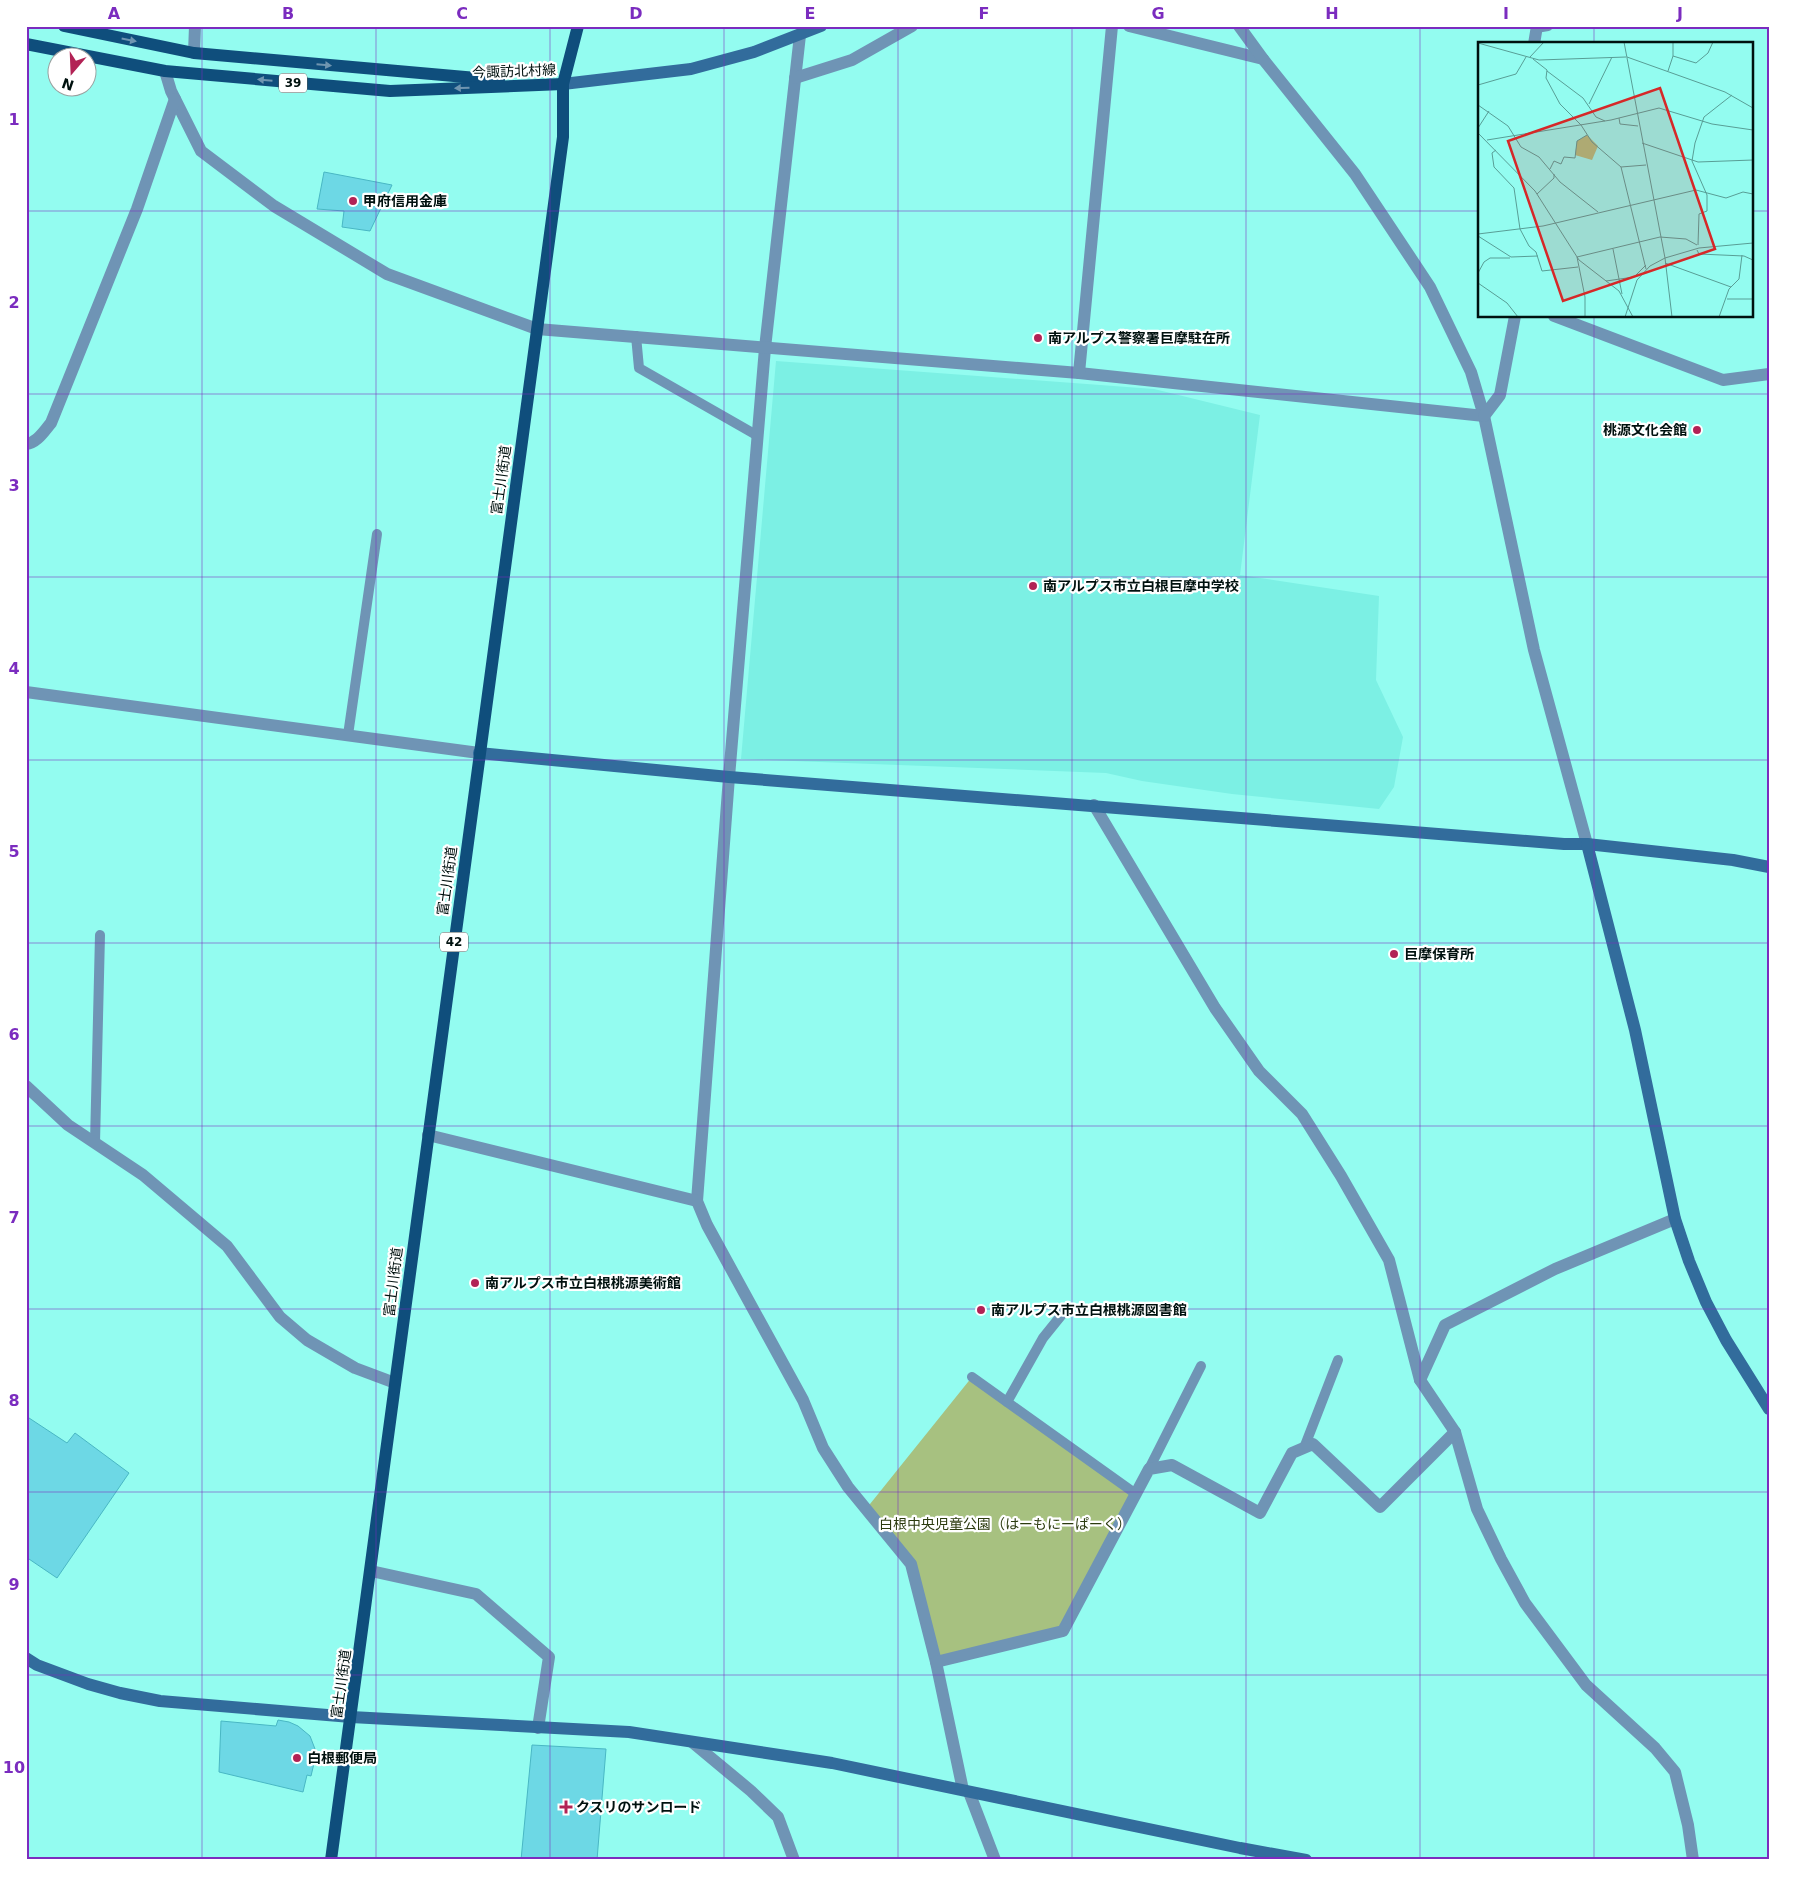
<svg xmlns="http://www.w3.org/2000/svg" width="1795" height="1886" viewBox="0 0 1795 1886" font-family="'DejaVu Sans','Noto Sans JP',sans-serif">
<rect width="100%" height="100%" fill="#93fcf0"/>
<path fill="#7cf0e4" d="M776,361L1154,389L1260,415L1240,575L1379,596L1376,680L1403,737L1394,787L1379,809L1232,794L1142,781L1106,773L741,759Z"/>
<path fill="#a7c180" d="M972,1377L1136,1494L1063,1631L936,1662L911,1564L866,1509Z"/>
<g fill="#6dd8e5" stroke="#49b7c4">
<path d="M324,172L392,185L370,231L342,227L344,211L317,209Z"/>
<path d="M26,1416L67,1443L75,1433L129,1473L57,1578L26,1557Z"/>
<path d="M278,1720L289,1722L298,1726L310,1736L315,1749L316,1755L311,1776L307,1775L303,1792L219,1772L221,1721L276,1726Z"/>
<path d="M532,1745L606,1749L597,1860H521Z"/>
</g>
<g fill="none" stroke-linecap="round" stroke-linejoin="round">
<g stroke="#6f94b5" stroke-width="10">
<path d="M1536,28L1548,26"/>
<path d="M636,336L639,368L758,436"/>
<path d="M348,735L377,534"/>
<path d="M95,1143L100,935"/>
<path d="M972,1377L1136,1494"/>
<path d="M1007,1402L1043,1338L1068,1307"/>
<path d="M1304,1448L1338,1360"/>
<path d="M1149,1469L1201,1366"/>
</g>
<g stroke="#6f94b5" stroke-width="12">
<path d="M1129,26L1263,59"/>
<path d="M1239,26L1263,59L1355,174L1430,287L1471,372L1484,416L1534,650L1587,844"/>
<path d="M800,35L765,348L729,777L697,1201L707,1225L803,1400L823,1448L848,1487L911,1564L936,1662L963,1790"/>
<path d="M1534,44L1537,26"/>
<path d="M194,53L195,26"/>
<path d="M165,71L171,91L201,151L274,206L387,274L537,329L1079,373L1484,416"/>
<path d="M795,78L852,60L912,26"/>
<path d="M1554,316L1723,380L1769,374"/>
<path d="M1079,373L1112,26"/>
<path d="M1484,416L1500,395L1515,316"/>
<path d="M26,444C37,443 44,431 51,423L137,209L175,99"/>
<path d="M26,692L479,753"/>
<path d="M1094,805L1215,1008L1259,1071L1302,1114L1341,1176L1389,1260L1420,1380L1455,1432L1477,1509L1501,1559L1525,1603L1586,1685L1655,1748L1675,1772L1688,1825L1693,1860"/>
<path d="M26,1086L68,1125L143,1175L227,1246L280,1317L307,1340L355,1368L395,1383"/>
<path d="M428,1135L697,1201"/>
<path d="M1420,1380L1445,1325L1555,1269L1675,1219"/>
<path d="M371,1571L476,1594L549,1657L538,1728"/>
<path d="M936,1662L1063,1631L1149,1469L1172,1465L1260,1513L1292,1453L1313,1444L1380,1507L1455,1432"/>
<path d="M692,1742L751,1791L778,1817L794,1860"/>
<path d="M969,1792L995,1860"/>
</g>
<g stroke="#326c9c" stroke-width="12">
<path d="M563,84L691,69L754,52L821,26"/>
<path d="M479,753L729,777L1564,844H1587L1733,860L1769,867"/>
<path d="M1587,844L1635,1030L1675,1219L1689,1261L1706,1302L1726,1340L1769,1409"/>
<path d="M26,1658L37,1665L88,1684L120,1693L160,1701L351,1717L629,1732L832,1763L1240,1848L1306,1860"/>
</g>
<g stroke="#0f4e7c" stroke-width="12">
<path d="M64,26L194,53L499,80"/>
<path d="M26,44L165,71L390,91L563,84"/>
<path d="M331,1860L563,137V84L578,26"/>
</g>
</g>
<defs><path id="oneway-solid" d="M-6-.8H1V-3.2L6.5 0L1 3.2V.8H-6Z" transform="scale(1.25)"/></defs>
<g fill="#6f95b0">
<use href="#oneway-solid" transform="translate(129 40) rotate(11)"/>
<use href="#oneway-solid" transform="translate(324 65) rotate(5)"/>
<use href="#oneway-solid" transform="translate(265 80) rotate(-175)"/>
<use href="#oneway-solid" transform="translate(462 88) rotate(178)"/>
</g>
<path fill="none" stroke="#7b2cbf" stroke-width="1" stroke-opacity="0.55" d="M202,26V1860M376,26V1860M550,26V1860M724,26V1860M898,26V1860M1072,26V1860M1246,26V1860M1420,26V1860M1594,26V44M26,211H1479M1751,211H1769M1594,316V1860M26,394H1769M26,577H1769M26,760H1769M26,943H1769M26,1126H1769M26,1309H1769M26,1492H1769M26,1675H1769"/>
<g fill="#b22255" stroke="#fff" stroke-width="2">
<circle cx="353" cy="201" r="5"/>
<circle cx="1038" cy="338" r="5"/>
<circle cx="1697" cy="430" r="5"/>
<circle cx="1033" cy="586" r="5"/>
<circle cx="1394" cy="954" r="5"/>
<circle cx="475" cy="1283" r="5"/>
<circle cx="981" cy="1310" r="5"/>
<circle cx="297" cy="1758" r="5"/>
<path d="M563.5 1799.5h5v5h5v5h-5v5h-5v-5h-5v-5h5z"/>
</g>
<g text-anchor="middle" stroke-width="4.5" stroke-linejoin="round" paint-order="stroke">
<g fill="#fff" stroke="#4c5857" stroke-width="1">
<rect x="279" y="73.5" width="28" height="19" rx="4"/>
<rect x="440" y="932.5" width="28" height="19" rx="4"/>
</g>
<g font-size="12" font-weight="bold" fill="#00110f">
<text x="293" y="87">39</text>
<text x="454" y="946">42</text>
</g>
<g font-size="14" fill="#00110f" stroke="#fff">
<text transform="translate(514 71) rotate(-2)" y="5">今諏訪北村線</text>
<text transform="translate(501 480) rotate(-82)" y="5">富士川街道</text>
<text transform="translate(447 881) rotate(-82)" y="5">富士川街道</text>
<text transform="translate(393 1282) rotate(-83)" y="5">富士川街道</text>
<text transform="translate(341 1684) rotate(-82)" y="5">富士川街道</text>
</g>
<g font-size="14" font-weight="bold" fill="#00110f" stroke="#fff" text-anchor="start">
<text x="363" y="206">甲府信用金庫</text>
<text x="1048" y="343">南アルプス警察署巨摩駐在所</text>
<text x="1687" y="435" text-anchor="end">桃源文化会館</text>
<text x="1043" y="591">南アルプス市立白根巨摩中学校</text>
<text x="1404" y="959">巨摩保育所</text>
<text x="485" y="1288">南アルプス市立白根桃源美術館</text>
<text x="991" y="1315">南アルプス市立白根桃源図書館</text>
<text x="307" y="1763">白根郵便局</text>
<text x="576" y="1812">クスリのサンロード</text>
</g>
<g font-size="14" fill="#2c3b0f" stroke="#fff">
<text x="1005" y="1529">白根中央児童公園（はーもにーぱーく）</text>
</g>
</g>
<g transform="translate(1478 42)">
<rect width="275" height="275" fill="#93fcf0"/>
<path d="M109,93L120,104L114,118L97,113L99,99Z" fill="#a7c180"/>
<path fill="none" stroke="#589e96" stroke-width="1" d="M146,0L187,216L194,275M0,1L61,18L148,15M195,14L218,21L230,11L235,0M52,15L66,0M149,15L247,50L275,66M55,17L69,28L68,36L82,62L103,83M69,29L105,56L118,75L127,79M190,29L195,14V0M0,43L38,32L48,15M111,62L134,15M0,63L30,84L43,105L61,115L82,140L120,170M141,76L142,82L160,84M103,83L114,100L143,125L168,227M0,86L11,69M0,91L57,149L101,218L141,249L155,275M9,98L133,78L181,66L234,82L275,88M164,101L220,120L275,118M18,108L14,111L16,125L36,146L42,187L51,204L58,210L64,229L100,225M143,125L168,123M72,127L76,119L83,122L86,115L97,116L99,99L109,93M59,152L76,136V132M0,192L65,184L218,148L248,156L265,150L275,152M0,194L33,215L60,214M220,203L221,172L229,169V153L214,119L217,101L226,75L254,53M135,207L144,252M219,208L221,212L266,214L275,218M99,215L182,195L208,197L219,203M99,215L107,255V275M187,216L221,206L275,201M187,221L253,245M0,231L6,220L12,216H32M128,239L156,235L168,223M0,241L29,261L40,275M249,257H275M147,275L159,238L172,224L187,216M241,275L251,247L261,237L264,213"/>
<path fill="#d62828" fill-opacity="0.15" stroke="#d62828" stroke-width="2.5" d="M182,46L237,207L85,259L30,99Z"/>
<rect width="275" height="275" fill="none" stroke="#00110f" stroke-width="2.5"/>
</g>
<rect width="1795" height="1886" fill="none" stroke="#ffffff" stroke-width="55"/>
<g transform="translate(72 72) rotate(199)"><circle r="24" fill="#ffffff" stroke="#99a09f"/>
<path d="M0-4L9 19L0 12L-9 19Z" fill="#b22255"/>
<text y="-8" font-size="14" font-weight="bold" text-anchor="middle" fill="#00110f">N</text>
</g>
<rect x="28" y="28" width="1740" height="1830" fill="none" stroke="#7b2cbf" stroke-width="2"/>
<g font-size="16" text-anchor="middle" font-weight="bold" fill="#7b2cbf">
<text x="114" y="19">A</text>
<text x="288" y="19">B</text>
<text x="462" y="19">C</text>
<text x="636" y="19">D</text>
<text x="810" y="19">E</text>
<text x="984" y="19">F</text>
<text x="1158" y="19">G</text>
<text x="1332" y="19">H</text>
<text x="1506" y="19">I</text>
<text x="1680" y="19">J</text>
<text x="14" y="125">1</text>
<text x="14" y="308">2</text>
<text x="14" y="491">3</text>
<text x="14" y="674">4</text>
<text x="14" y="857">5</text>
<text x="14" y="1040">6</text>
<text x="14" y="1223">7</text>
<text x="14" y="1406">8</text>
<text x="14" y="1590">9</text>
<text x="14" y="1773">10</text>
</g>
</svg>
